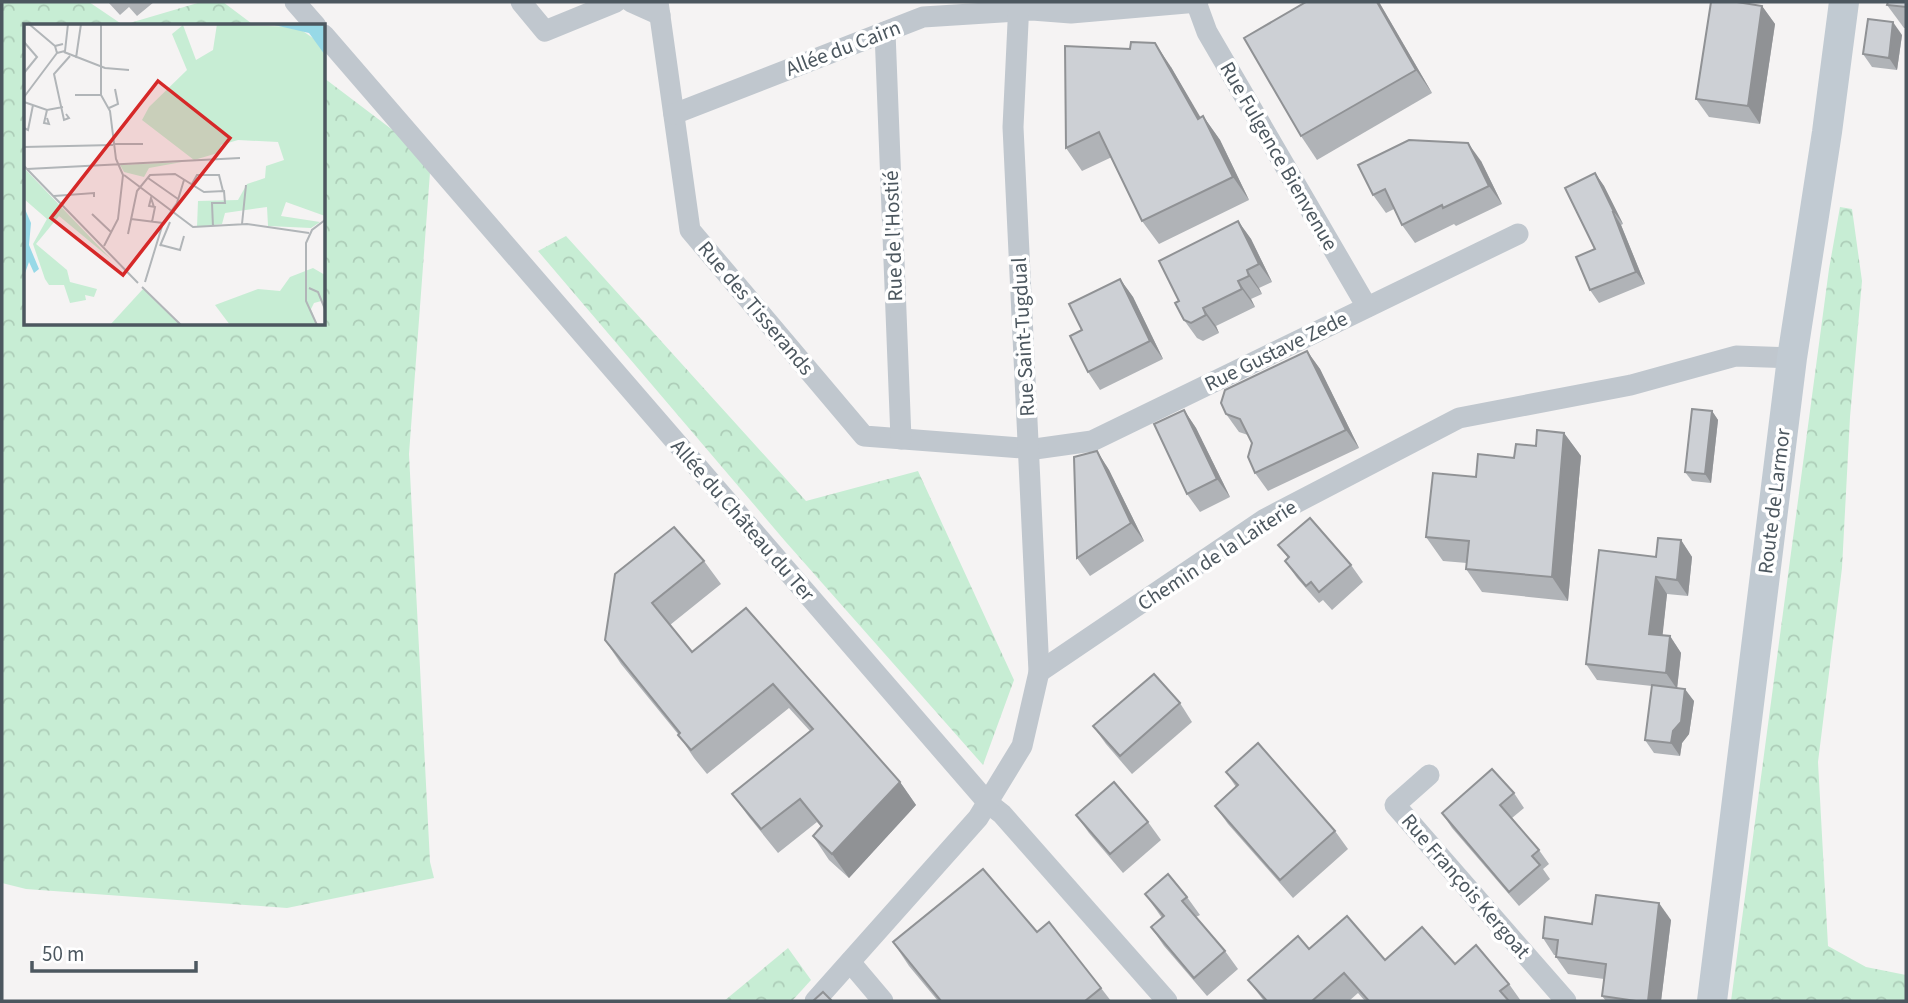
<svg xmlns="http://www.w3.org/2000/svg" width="1908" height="1003" viewBox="0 0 1908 1003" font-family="'Source Sans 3',sans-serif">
<defs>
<pattern id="forest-crowns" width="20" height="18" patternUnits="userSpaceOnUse" patternTransform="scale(1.75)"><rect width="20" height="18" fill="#c7edd4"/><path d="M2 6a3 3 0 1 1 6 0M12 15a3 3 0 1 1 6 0" fill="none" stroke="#adcdb8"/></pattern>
</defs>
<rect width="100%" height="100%" fill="#f5f3f3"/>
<g fill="url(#forest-crowns)">
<path d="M2,2H89L123,25L201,2H223L255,26H26V324H324V78L431,159L409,454L430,862L434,878L287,908L26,889L2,883Z"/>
<path d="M1840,207L1852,209L1862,281L1850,417L1842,568L1818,762L1828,946L1866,967L1906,975V1001H1731L1829,269Z"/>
<path d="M566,236L806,501L918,471L1014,680L983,765L785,541L538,251Z"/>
<path d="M788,948L811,980L792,1001H724Z"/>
</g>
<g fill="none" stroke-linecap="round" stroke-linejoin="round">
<g stroke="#c0c7ce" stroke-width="21">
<path d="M295,2L316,26"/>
<path d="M521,2L545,31L616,2"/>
<path d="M631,2L660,15"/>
<path d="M658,2L690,230L864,436L1035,449L1092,441L1518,234"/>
<path d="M1196,2L1207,32L1367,307"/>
<path d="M885,32L901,439"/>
<path d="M324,35L988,803L1002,814L1167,1001"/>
<path d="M674,114L923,17L1032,10L1071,13L1198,2"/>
<path d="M1039,672L1265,519L1459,418L1631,385L1736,356L1792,358"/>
<path d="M1429,775L1395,805L1566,1001"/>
<path d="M850,962L883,1001"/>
<path d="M815,1001L978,818L1022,746L1039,672L1013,127L1019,2"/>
</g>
<path stroke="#c1cad2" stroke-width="30" d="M1712,1001L1792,358L1827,132L1844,2"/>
</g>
<g fill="#b0b3b7">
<path d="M108,2H154L137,16L129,7L120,15Z"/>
<path d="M1379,2L1432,93L1317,160L1301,136Z"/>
<path d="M1906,2V28H1904L1887,5Z"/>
<path d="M1762,6L1775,24L1760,124L1709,117L1696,99Z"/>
<path d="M1902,35L1897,70L1872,67L1863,54Z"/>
<path d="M1171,67L1200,118L1203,116L1220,140L1249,200L1159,244L1142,221L1112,157L1082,171L1066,148Z"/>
<path d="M1481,161L1502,204L1456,226L1454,224L1415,243L1402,225L1394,209L1386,213L1373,195L1358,165Z"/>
<path d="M1595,173L1604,186L1623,224L1621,225L1645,284L1599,303L1590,290L1595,249Z"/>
<path d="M1238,221L1251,239L1272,282L1259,288L1262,294L1251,299L1255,307L1216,326L1219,333L1203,341L1197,338L1184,320L1179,301Z"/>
<path d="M1120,279L1133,297L1163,359L1100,390L1088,372L1082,330Z"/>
<path d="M1307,351L1320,369L1359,448L1268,491L1255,473L1252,443L1248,435L1239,432L1226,414Z"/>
<path d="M1184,410L1196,428L1230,497L1200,512L1187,494Z"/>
<path d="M1712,411L1718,420L1711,483L1692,481L1685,472Z"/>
<path d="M1564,433L1581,456L1568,601L1482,592L1466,569L1467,563L1443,561L1426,537L1476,477Z"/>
<path d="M1097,451L1109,470L1144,541L1090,576L1077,558Z"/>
<path d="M1681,540L1692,557L1688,596L1667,594L1662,636H1670L1681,653L1677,688L1694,701L1689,734L1682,743L1680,756L1654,753L1645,740L1652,686L1597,680L1586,664L1656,557Z"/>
<path d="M1278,545L1351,565L1363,582L1332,610L1323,600L1319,603L1297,578L1285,561L1288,558Z"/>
<path d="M704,561L721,584L670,625L692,652L746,608L900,782L916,805L849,878L829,860L813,836L821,827L817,822L778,853L749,817L732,794L810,731L789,708L707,774L694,758L678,734L621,664L605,640Z"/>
<path d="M1180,703L1192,722L1132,774L1106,744L1093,726Z"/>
<path d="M1226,772L1335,831L1348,849L1293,898L1228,824L1215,806L1236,787Z"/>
<path d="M1514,793L1524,808L1512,818L1539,850L1549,864L1543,869L1550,879L1519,906L1452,828L1442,813Z"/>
<path d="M1076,815L1148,822L1161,840L1123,873L1089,833Z"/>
<path d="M1145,894L1187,897L1200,915L1196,917L1225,951L1238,969L1207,996L1164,946L1151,927L1162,918Z"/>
<path d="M1671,920L1661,1001H1606L1602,996L1604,979L1568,974L1556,957V955H1554L1543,938L1592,924Z"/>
<path d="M1037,932L1101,988L1111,1001H938L909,966L893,942Z"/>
<path d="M1309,949L1385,960L1455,964L1509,984L1521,1001H1365L1358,993L1349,1001H1264L1248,980Z"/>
</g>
<g fill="#909295">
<path d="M1377,2H1379L1432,93L1416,70Z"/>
<path d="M1762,6L1775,24L1760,124L1748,106Z"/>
<path d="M1893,22L1902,35L1897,70L1889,58Z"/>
<path d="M1155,43L1171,67L1215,142L1198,119Z"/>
<path d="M1203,116L1220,140L1249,200L1233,177Z"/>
<path d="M1468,143L1481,161L1502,204L1489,186Z"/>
<path d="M1595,173L1604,186L1623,224L1614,212Z"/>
<path d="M1613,212L1621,225L1645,284L1636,272Z"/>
<path d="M1238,221L1251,239L1272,282L1259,264Z"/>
<path d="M1247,270L1259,288L1262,294L1249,276Z"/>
<path d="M1120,279L1133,297L1163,359L1150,341Z"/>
<path d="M1238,281L1251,299L1255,307L1242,289Z"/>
<path d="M1203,308L1216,326L1219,333L1206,315Z"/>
<path d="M1307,351L1320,369L1359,448L1346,430Z"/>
<path d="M1184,410L1196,428L1230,497L1217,479Z"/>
<path d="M1712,411L1718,420L1711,483L1705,474Z"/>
<path d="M1564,433L1581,456L1568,601L1552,577Z"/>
<path d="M1097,451L1109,470L1144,541L1131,523Z"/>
<path d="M1681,540L1692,557L1688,596L1677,580Z"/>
<path d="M1656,577L1667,594L1661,650L1649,634Z"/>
<path d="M1670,636L1681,653L1677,689L1666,673Z"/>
<path d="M1685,689L1694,701L1689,734L1682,743L1680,756L1671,743L1673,731Z"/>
<path d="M900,782L916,805L849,878L832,854Z"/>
<path d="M1659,903L1671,920L1661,1001H1648Z"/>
</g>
<g fill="#cdd0d5" stroke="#909295" stroke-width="2">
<path d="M1306,2H1377L1416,70L1301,136L1244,38Z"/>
<path d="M1711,2H1737L1762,6L1748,106L1696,99Z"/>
<path d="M1888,2H1906V7L1887,5Z"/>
<path d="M1868,19L1893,22L1889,58L1863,54Z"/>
<path d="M1131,42L1155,43L1198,119L1203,116L1233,177L1142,221L1099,132L1066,148L1065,46L1130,49Z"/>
<path d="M1409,140L1468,143L1489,186L1443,208L1442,205L1402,225L1385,189L1373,195L1358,165Z"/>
<path d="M1595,173L1614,212H1613L1636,272L1590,290L1576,257L1595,249L1565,188Z"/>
<path d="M1238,221L1259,264L1247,270L1249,276L1238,281L1242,289L1203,308L1206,315L1191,323L1184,320L1175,303L1179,301L1159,261Z"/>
<path d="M1120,279L1150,341L1088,372L1070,336L1082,330L1069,304Z"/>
<path d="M1307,351L1346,430L1255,473L1248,457L1252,443L1240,419L1226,414L1221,403L1225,390Z"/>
<path d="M1692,409L1712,411L1705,474L1685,472Z"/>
<path d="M1184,410L1217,479L1187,494L1154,424Z"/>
<path d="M1537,430L1564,433L1552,577L1466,569L1469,541L1426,537L1433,473L1476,477L1478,454L1514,458L1516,444L1536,446Z"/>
<path d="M1097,451L1131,523L1077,558L1074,457Z"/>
<path d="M1310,518L1351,565L1319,592L1311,582L1306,586L1285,561L1289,557L1278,545Z"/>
<path d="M674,527L704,561L652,603L692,652L746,608L900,782L832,854L813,836L822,826L800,799L761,829L732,794L813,729L773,684L691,750L678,735L680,733L605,640L615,574Z"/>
<path d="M1658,538L1681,540L1677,580L1656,577L1649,634L1670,636L1666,673L1586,664L1599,550L1656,557Z"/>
<path d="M1154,674L1180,703L1120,756L1093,726Z"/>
<path d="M1652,685L1685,689L1681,722L1673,731L1671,743L1645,740Z"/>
<path d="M1258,743L1335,831L1280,880L1215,806L1238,785L1226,772Z"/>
<path d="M1492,769L1514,793L1500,805L1539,850L1532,856L1540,865L1509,892L1442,813Z"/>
<path d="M1114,782L1148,822L1110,854L1076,815Z"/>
<path d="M983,869L1037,932L1049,922L1101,988L1085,1001H941L893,942Z"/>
<path d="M1168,874L1187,897L1182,901L1225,951L1194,978L1151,927L1164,916L1145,894Z"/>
<path d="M1596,895L1659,903L1648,1001H1636L1602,996L1606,964L1556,957L1558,940L1543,938L1545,917L1592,924Z"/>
<path d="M1347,916L1385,960L1422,927L1455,964L1476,945L1509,984L1500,991L1509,1001H1369L1344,973L1312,1001H1267L1248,980L1298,936L1309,949Z"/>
<path d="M823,992L832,1001H813Z"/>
</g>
<g text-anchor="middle" stroke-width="7" stroke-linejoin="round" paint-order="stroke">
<g font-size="21" fill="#4c575f" stroke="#fff">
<text transform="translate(843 48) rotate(-21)" y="7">Allée du Cairn</text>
<text transform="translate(1279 156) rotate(60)" y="7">Rue Fulgence Bienvenue</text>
<text transform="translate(893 236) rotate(-92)" y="7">Rue de l'Hostié</text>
<text transform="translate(756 308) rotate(50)" y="7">Rue des Tisserands</text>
<text transform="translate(1023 337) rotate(-93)" y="7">Rue Saint-Tugdual</text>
<text transform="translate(1276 351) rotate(-26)" y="7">Rue Gustave Zede</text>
<text transform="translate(1774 501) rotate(-83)" y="7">Route de Larmor</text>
<text transform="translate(743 520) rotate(49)" y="7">Allée du Château du Ter</text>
<text transform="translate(1217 555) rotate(-33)" y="7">Chemin de la Laiterie</text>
<text transform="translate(1466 886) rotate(49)" y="7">Rue François Kergoat</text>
</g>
</g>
<g transform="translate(24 24)">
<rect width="301" height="301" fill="#f5f3f3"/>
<path d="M119,265L156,301H86Z" fill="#c7edd4"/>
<path d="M193,0L273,3L296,19L301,31V192L262,178L257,192L296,198L287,204L244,202L243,183L201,189L198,200L173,203L174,177L214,176L223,160L241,154L242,142L260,136L254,118L214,116L197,121L194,129L170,136L118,96L125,83L163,46L148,10L159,1L172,36L189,26ZM158,138L125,144L120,153L100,148L96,141ZM0,144L87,235L35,192L12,220L43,246L46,258L73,265L70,273L61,271L62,276L46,279L40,261H25L21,255L9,220L23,195L0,175ZM289,244L301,251V276L290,279L287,285L293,301H206L191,281L234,265L256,267L266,253Z" fill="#c7edd4"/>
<path d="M246,0L301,1V31L285,9ZM0,183L7,199L5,221L15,245L10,249L5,238L0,252Z" fill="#97d9e7"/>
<path fill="none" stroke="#b1b5b8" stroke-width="2" d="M5,0L31,22M77,0V71L86,87L92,135L99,151L94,195L80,222M0,18L13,33L0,49M39,20L31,22L33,29L41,27L44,0M40,28L81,44L105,46M52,34L57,0M51,71H77M0,73L33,29M0,78L23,86L39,83M85,84L94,80L91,65M23,86L20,99L25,100L23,94M42,90L45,94L40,96L30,50L46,32M0,104L4,106L9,81M89,120H119M0,123L89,121M0,142L114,259M3,145L216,134M100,151L169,203L223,200L285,209M124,154L154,175M168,160L173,151H195L199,167M30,172L70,169V173M68,190L87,208M107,195L139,199M128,198L131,183L125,182L127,174L130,183M218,200L222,161M104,210L113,167L126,151L151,150L180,168L200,167L201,179H188L189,203M137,221L156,226L160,212M136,222L146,198M121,258L139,199L153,179L160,156M118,263L157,301M285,264L294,268L301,285M293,301L282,277V219L288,206L301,196"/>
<path fill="#d62828" fill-opacity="0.15" stroke="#d62828" stroke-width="3.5" d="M134,57L206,114L99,251L27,194Z"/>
<rect width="301" height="301" fill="none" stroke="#4c575f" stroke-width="3.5"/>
</g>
<rect width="1908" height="1003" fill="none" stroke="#4c575f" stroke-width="7"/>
<path d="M32 961v10h164v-10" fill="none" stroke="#4c575f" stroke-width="3.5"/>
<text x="42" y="961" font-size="21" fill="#4c575f" stroke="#ffffff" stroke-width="5" paint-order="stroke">50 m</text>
</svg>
